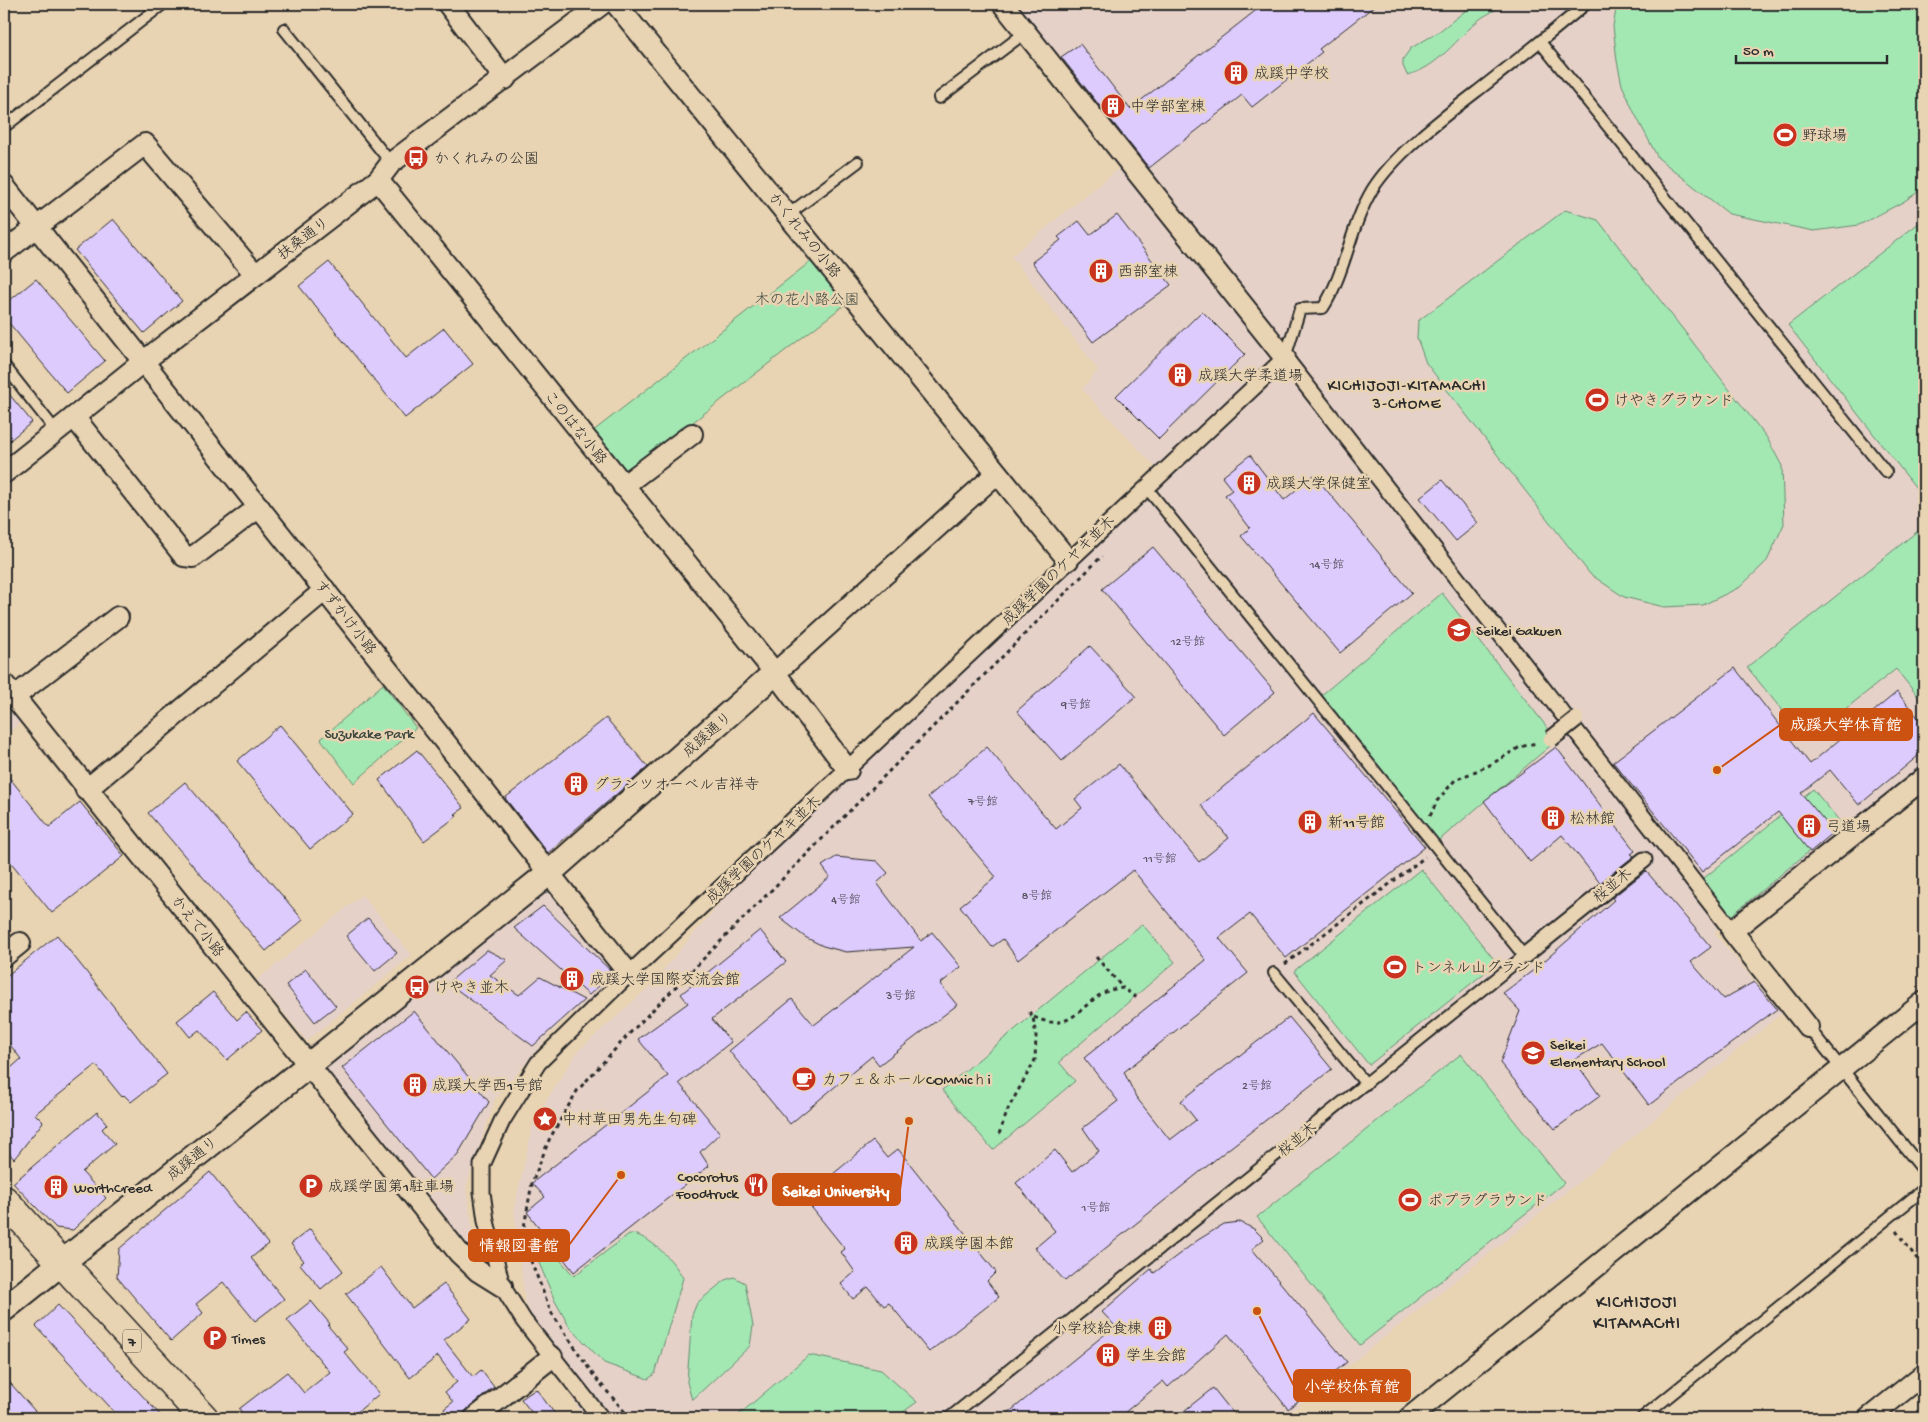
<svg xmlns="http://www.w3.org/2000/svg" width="1928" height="1422" viewBox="0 0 1928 1422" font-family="'Gochi Hand','Klee One',sans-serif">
<rect width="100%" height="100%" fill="#e8d3b2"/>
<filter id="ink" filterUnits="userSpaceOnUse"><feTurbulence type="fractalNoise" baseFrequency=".02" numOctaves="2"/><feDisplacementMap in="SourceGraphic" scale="10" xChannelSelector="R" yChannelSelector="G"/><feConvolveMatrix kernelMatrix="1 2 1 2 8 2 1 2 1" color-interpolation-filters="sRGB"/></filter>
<g filter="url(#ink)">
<g fill="#e5d1c8">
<path d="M995,4H1924V764L1714,933L1782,1013L1579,1182L1283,1418H579L582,1416L525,1302L514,1209L534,1120L578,1051L648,988L726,896L1157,469L1082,389L1098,370L1011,256L1122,166Z"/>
<path d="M4,700L21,722L4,736Z"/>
<path d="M550,890L623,974L560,1023L495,1099L466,1187L477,1260L324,1065Z"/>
<path d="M362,895L412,955L307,1041L257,980Z"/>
</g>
<g fill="#a3e8b3" stroke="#678a6f">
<path d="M1474,4H1502C1496,11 1488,13 1480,19C1457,38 1438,68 1407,75L1403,66V59L1411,48L1437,33Z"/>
<path d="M1624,4H1924V188L1903,202L1859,225L1814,231L1729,214L1658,158L1634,112L1622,85L1617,61L1613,26L1616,10Z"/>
<path d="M1565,210L1598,220L1767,438L1782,466L1784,524L1767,561L1740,587L1703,605L1664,607L1624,597L1590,574L1426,363L1417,338L1418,321Z"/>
<path d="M1924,219V482L1916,488L1788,325Z"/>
<path d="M814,259L848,302L626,474L592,432Z"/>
<path d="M1924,526V704L1896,669L1806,740L1747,667Z"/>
<path d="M1442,593L1557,740L1437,842L1318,698Z"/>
<path d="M383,684L416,728L354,783L321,739Z"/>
<path d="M1813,789L1842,824L1727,919L1698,883Z"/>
<path d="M1421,869L1497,963L1369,1065L1294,971Z"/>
<path d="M1142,924L1175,962L1059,1062L1075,1081L993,1150L942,1090Z"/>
<path d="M1461,1054L1564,1183L1360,1345L1257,1217Z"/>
<path d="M535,1231L574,1276L629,1234C648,1233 675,1262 683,1278L655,1374L648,1379L604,1363L569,1326L555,1301L529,1239Z"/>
<path d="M734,1277L745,1283L753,1326L750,1346L692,1400L687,1382L692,1315L697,1303L725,1280Z"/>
<path d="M809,1355L881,1370L917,1402L895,1418H735Z"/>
</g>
<g fill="#ddcbfd" stroke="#2b2b2b">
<path d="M1264,4H1377L1319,49L1322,52L1252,107L1242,95L1149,168L1061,57L1080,44L1130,109Z"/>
<path d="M1117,215L1171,285L1093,342L1032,262L1061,240L1058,237L1079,221L1090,235Z"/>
<path d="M113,219L182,301L144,333L75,250Z"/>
<path d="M329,262L406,358L444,328L473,364L405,418L299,286Z"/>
<path d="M36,279L105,361L67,393L4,317V305Z"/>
<path d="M1202,311L1245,354L1159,439L1116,396Z"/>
<path d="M4,388L32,422L4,445Z"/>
<path d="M1250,455L1284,500L1314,475L1412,593L1340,653L1241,536L1250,528L1225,495L1232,490L1222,477Z"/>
<path d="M1442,480L1478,523L1456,541L1420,498Z"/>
<path d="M1153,547L1275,692L1224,735L1102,589Z"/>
<path d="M1090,646L1136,696L1062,761L1017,711Z"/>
<path d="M1735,668L1810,764L1897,692L1924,725V751L1859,805L1830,770L1801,793L1834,832L1810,852L1778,812L1702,872L1613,762Z"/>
<path d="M1314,713L1425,847L1286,958L1250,914L1219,938L1248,973L1124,1072L1136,1097L1170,1140L1196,1120L1181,1101L1289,1017L1332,1069L1222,1154L1065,1281L1035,1248L1055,1231L1016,1183L1055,1150L1072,1172L1099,1151L1083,1128L1118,1101L1084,1058L1206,960L1133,870L1018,960L1003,939L992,947L960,906L996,877L928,797L987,747L1056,829L1082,808L1075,799L1119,764L1199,862L1229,838L1201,805Z"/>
<path d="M606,718L648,767L548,853L505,798Z"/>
<path d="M280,725L353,814L310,849L237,761Z"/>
<path d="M1556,747L1635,851L1631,854L1634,856L1600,883L1562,835L1530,862L1484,801Z"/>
<path d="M417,750L464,808L455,814L457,816L424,841L379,780Z"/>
<path d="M4,771L49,827L80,802L124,856L52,913L4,854Z"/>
<path d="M185,782L303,920L266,951L148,813Z"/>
<path d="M836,857L877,861L888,873L877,883L921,941L932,932L961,967L940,984L957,1005L879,1065L872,1056L790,1124L729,1051L792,999L814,1025L914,947L846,952L823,946L805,937L780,918L830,877L822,866Z"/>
<path d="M1646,871L1711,947L1691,962L1723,999L1754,982L1777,1009L1649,1105L1602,1043L1574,1060L1600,1096L1555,1129L1500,1063L1520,1011L1503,993L1535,969L1614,900L1612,898Z"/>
<path d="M543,906L613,973L589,995L514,928Z"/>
<path d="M368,918L397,953L375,971L346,936Z"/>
<path d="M760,930L786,962L712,1019L731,1042L679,1083L720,1133L700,1152L709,1166L574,1272L527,1212L545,1197L532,1183L668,1076L638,1039L688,1003L681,994Z"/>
<path d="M57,935L167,1074L131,1102L124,1095L122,1097L96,1065L35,1114L43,1122L14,1159L4,1147V1074L21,1059L4,1037V978Z"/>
<path d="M487,950L507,960L490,975L519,995L540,977L584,1000L533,1046L448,983Z"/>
<path d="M306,969L336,1006L315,1022L286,985Z"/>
<path d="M213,992L237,1020L246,1012L262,1030L227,1060L199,1030L190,1037L177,1021Z"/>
<path d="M414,1011L489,1102L458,1154L431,1179L342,1068Z"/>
<path d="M97,1112L107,1124L102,1129L115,1144L82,1172L106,1198L73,1230L56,1228L13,1183Z"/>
<path d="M873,1141L887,1158L898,1149L996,1272L987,1281L999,1297L929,1352L889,1303L884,1306L868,1287L853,1299L841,1284L855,1272L841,1252L845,1249L804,1198Z"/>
<path d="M210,1172L268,1244L251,1258L284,1299L255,1321L223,1282L196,1304L203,1313L171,1341L117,1277L119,1249Z"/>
<path d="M1240,1222L1254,1229L1264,1239L1252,1249L1347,1362L1288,1409L1228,1334L1168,1387L1163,1381L1118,1418H1002L1115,1326L1102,1312L1151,1269L1154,1273L1198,1240L1224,1224Z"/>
<path d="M310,1229L343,1271L321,1289L300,1264L304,1261L291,1244Z"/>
<path d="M381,1267L412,1308L444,1284L471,1319L444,1340L473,1377L481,1370L494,1387L457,1418H451L444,1409L453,1402L445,1392L457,1382L438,1356L410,1378L346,1294Z"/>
<path d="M311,1301L330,1324L328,1326L348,1349L344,1352L379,1394L350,1418H247L239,1409L287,1372L304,1393L330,1372L287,1320Z"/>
<path d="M58,1305L163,1418H120L36,1326Z"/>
<path d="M4,1376L41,1418H4Z"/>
<path d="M1213,1388L1237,1418H1175Z"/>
<path d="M536,1389L558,1418H536L521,1399Z"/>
</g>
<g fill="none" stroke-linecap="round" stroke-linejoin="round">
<defs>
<g id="service">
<path d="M284,29L391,163"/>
<path d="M1540,42L1886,472"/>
<path d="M939,98L1026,32"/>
<path d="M4,127L163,4"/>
<path d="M789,214L858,162"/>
<path d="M1285,358L1300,309L1323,308C1346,272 1350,227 1372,190C1394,154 1446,115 1480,89C1516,61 1551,33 1586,4"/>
<path d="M4,365L56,431"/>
<path d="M1274,973L1366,1084"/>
<path d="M1808,1027L1924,1171"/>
<path d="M949,1418L1524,956L1146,487"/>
<path d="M1642,1418L1924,1189"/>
</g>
<g id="pedestrian">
<path d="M1524,956L1644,860"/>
<path d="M601,1418L524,1321L502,1286L486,1221L482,1192V1165L502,1121L538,1063L629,974L1285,358L1732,931"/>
</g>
<g id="minor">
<path d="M448,4L505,79"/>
<path d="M616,4L1068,560"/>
<path d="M1003,4L1285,358"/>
<path d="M378,180L775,673L848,770"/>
<path d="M4,186L629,974"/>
<path d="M4,252L145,144L255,274"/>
<path d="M74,417L184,556L193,557L259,507"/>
<path d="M4,473L144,361L378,180L391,163L602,4"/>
<path d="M623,486L692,434"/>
<path d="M775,673L996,474"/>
<path d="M4,684L459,1253L478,1271L502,1286"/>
<path d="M14,697L118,617"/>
<path d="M86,790L325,590"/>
<path d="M4,956L20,943"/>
<path d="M1808,1027L1732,931L1924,778"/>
<path d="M475,1418L552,1357"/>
<path d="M1409,1418L1924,1002"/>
<path d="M1869,1418L1924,1374"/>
</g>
<path id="tertiary" d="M4,1309L549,873L775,673"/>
<path id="primary" d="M4,1200L204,1418"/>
</defs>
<use href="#service" stroke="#2b2b2b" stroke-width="14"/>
<use href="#pedestrian" stroke="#2b2b2b" stroke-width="19"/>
<use href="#minor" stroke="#2b2b2b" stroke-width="24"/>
<use href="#tertiary" stroke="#2b2b2b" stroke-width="28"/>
<use href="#primary" stroke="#2b2b2b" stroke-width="31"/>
<g stroke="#2b2b2b" stroke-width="3" stroke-dasharray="4 4" stroke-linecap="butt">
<path d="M1430,816L1437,801L1455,780L1490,765L1520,747L1536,743"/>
<path d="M1096,957L1123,988"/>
<path d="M1285,964L1425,857"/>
<path d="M1034,1017C1073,1035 1080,1002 1108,991C1112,989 1118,989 1123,988L1137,998"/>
<path d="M999,1134L1009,1107L1035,1060L1036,1036L1033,1017L1028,1010"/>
<path d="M1896,1231L1924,1268"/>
<path d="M630,1418L594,1376L551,1312L522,1238L532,1183L549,1140L577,1091L629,1034L1102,556"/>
</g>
<use href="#service" stroke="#e8d3b2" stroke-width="10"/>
<use href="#pedestrian" stroke="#e8d3b2" stroke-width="15"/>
<use href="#minor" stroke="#e8d3b2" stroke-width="20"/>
<use href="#tertiary" stroke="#e8d3b2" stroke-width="24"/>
<use href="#primary" stroke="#e8d3b2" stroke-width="28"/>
<defs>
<path id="pedestrian-bridge" d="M1551,739L1576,719"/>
</defs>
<use href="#pedestrian-bridge" stroke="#2b2b2b" stroke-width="19" stroke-linecap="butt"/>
<use href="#pedestrian-bridge" stroke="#e8d3b2" stroke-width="15"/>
</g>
</g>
<defs>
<symbol id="building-disc" viewBox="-11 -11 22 22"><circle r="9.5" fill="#c8321e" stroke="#e8d3b2"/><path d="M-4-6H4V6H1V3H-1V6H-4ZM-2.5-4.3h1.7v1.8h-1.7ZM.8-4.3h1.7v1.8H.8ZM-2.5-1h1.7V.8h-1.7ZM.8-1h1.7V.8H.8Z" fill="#fff"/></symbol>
<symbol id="stadium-disc" viewBox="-11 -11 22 22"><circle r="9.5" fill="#c8321e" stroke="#e8d3b2"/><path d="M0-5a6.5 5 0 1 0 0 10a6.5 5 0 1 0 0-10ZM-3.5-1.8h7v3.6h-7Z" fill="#fff"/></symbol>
<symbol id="bus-disc" viewBox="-11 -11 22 22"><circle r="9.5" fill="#c8321e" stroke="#e8d3b2"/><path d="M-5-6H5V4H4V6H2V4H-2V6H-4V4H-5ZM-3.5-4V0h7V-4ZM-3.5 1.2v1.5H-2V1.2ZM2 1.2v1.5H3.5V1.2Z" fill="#fff"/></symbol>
<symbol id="university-disc" viewBox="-11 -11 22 22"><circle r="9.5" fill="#c8321e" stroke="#e8d3b2"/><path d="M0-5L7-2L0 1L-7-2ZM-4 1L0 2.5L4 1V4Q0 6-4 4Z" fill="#fff"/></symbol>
<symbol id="school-disc" viewBox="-11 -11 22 22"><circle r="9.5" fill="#c8321e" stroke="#e8d3b2"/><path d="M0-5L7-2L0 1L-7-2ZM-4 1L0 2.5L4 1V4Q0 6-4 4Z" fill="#fff"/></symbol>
<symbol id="cafe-disc" viewBox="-11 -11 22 22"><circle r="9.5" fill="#c8321e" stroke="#e8d3b2"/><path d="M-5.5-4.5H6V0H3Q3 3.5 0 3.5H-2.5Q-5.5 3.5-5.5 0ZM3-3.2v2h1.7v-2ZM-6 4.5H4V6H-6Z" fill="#fff"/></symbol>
<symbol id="sight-disc" viewBox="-11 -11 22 22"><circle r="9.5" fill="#c8321e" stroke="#e8d3b2"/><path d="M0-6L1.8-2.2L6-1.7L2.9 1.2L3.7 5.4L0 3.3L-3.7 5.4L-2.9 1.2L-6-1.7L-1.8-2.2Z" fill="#fff"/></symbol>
<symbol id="restaurant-disc" viewBox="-11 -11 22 22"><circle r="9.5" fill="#c8321e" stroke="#e8d3b2"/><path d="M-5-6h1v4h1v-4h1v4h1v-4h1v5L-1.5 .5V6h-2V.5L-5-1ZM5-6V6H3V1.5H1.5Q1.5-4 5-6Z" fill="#fff"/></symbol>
<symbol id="parking-disc" viewBox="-11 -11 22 22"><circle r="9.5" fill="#c8321e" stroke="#e8d3b2"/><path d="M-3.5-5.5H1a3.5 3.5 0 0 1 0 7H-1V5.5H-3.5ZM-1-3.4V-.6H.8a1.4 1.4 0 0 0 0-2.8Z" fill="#fff"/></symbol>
</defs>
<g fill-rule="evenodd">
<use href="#building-disc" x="1222" y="59" width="28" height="28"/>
<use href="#building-disc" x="1099" y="92" width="28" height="28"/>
<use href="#stadium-disc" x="1771" y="121" width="28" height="28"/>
<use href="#bus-disc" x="402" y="144" width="28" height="28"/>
<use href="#building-disc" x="1087" y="257" width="28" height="28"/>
<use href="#building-disc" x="1166" y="361" width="28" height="28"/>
<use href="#stadium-disc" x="1583" y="386" width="28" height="28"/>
<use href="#building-disc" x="1235" y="469" width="28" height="28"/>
<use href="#university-disc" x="1445" y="616" width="28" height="28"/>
<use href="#building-disc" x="562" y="770" width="28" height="28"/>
<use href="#building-disc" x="1539" y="804" width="28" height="28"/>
<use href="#building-disc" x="1296" y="808" width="28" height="28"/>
<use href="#building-disc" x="1795" y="812" width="28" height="28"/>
<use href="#stadium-disc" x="1381" y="953" width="28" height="28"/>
<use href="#building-disc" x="558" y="965" width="28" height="28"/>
<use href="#bus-disc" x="403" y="973" width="28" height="28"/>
<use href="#school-disc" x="1519" y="1039" width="28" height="28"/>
<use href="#cafe-disc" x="790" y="1065" width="28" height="28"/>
<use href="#building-disc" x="401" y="1071" width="28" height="28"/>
<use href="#sight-disc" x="531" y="1105" width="28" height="28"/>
<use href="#restaurant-disc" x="742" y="1171" width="28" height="28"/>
<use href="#parking-disc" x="297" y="1172" width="28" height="28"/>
<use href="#building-disc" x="42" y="1173" width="28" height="28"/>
<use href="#stadium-disc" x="1396" y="1186" width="28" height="28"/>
<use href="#building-disc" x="892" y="1229" width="28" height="28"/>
<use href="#building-disc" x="1146" y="1314" width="28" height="28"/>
<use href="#parking-disc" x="201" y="1324" width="28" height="28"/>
<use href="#building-disc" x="1094" y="1341" width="28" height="28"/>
</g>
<g text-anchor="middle" stroke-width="5" stroke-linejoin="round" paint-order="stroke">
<g font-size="12" fill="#585360">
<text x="1327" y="568">14号館</text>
<text x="1188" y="645">12号館</text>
<text x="1076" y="708">9号館</text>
<text x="983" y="805">7号館</text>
<text x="1160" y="862">11号館</text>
<text x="1037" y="899">8号館</text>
<text x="846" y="903">4号館</text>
<text x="901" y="999">3号館</text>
<text x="1257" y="1089">2号館</text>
<text x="1096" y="1211">1号館</text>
</g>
<rect fill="#e8d3b2" stroke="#645d54" stroke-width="1" x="123" y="1329.5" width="18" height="23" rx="4"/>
<g font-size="14" font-weight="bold" fill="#2b2b2b">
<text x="132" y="1346">7</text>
</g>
<g font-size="15" fill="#2b2b2b" stroke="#e8d3b2" text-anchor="start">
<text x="1254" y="78">成蹊中学校</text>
<text x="1130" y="111">中学部室棟</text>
<text x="1802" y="140">野球場</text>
<text x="434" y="163">かくれみの公園</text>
<text x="1118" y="276">西部室棟</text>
<text x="1198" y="380">成蹊大学柔道場</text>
<text x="1614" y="405">けやきグラウンド</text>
<text x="1266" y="488">成蹊大学保健室</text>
<text x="1476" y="635">Seikei Gakuen</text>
<text x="594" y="789">グランツオーベル吉祥寺</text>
<text x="1570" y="823">松林館</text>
<text x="1328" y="827">新11号館</text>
<text x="1826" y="831">弓道場</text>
<text x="1412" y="972">トンネル山グランド</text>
<text x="590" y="984">成蹊大学国際交流会館</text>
<text x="434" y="992">けやき並木</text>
<text x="1550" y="1049">Seikei<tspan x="1550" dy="17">Elementary School</tspan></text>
<text x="822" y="1084">カフェ＆ホールCOMMicｈi</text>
<text x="432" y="1090">成蹊大学西1号館</text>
<text x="562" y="1124">中村草田男先生句碑</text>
<text x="738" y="1181" text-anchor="end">Cocorotus<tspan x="738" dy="17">Foodtruck</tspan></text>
<text x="328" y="1191">成蹊学園第1駐車場</text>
<text x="74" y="1192">WorthCreed</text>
<text x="1428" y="1205">ポプラグラウンド</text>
<text x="924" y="1248">成蹊学園本館</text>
<text x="1142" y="1333" text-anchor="end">小学校給食棟</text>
<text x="232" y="1343">Times</text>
<text x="1126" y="1360">学生会館</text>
</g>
<g font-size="15" fill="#2b2b2b" stroke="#e8d3b2">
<text transform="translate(805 235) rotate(51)" y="5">かくれみの小路</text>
<text transform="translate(303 238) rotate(-37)" y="5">扶桑通り</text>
<text transform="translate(576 427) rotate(51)" y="5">このはな小路</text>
<text transform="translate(1058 570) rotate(-44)" y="5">成蹊学園のケヤキ並木</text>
<text transform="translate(346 617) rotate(52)" y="5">すずかけ小路</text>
<text transform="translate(707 734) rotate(-41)" y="5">成蹊通り</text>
<text transform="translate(763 849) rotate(-43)" y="5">成蹊学園のケヤキ並木</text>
<text transform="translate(1612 885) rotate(-39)" y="5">桜並木</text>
<text transform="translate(198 926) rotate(51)" y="5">かえで小路</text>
<text transform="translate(1297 1139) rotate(-39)" y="5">桜並木</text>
<text transform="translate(192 1158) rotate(-39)" y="5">成蹊通り</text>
</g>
<g font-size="15" fill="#3d473f" stroke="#e8d3b2">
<text x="807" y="304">木の花小路公園</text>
<text x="369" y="738">Suzukake Park</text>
</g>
<g font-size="16" letter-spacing="1" fill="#2b2b2b" stroke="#e8d3b2">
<text x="1407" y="390">KICHIJOJI-KITAMACHI<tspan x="1407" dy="18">3-CHOME</tspan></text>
</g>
<g font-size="18" letter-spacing="1" fill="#2b2b2b" stroke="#e8d3b2">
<text x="1637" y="1307">KICHIJOJI<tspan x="1637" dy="21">KITAMACHI</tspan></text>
</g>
</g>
<path fill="none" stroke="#cc5211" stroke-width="2" d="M1717 770L1780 725M909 1121L900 1190M621 1175L569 1245M1257 1311L1294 1386"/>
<g fill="#cc5211" stroke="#e8d3b2" stroke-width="2">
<circle cx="1717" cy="770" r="5"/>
<circle cx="909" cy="1121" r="5"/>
<circle cx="621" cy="1175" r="5"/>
<circle cx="1257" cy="1311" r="5"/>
</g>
<g fill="#cc5211" stroke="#cc5211" stroke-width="2">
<rect x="1780" y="709" width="132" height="31" rx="5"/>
<rect x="773" y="1174" width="127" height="31" rx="5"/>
<rect x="469" y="1230" width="100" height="31" rx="5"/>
<rect x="1294" y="1370" width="116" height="31" rx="5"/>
</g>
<g font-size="16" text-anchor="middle" font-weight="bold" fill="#fff">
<text x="1846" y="730">成蹊大学体育館</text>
<text x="836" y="1196">Seikei University</text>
<text x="519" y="1251">情報図書館</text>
<text x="1352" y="1392">小学校体育館</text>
</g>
<rect width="1928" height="1422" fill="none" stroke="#e8d3b2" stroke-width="20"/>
<rect x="10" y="10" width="1908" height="1402" fill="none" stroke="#2b2b2b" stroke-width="2" filter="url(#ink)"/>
<path d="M1736 55v8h151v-8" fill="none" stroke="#2b2b2b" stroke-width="2.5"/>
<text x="1743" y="55" font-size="15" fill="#2b2b2b" stroke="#e8d3b2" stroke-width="4" paint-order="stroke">50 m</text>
</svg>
